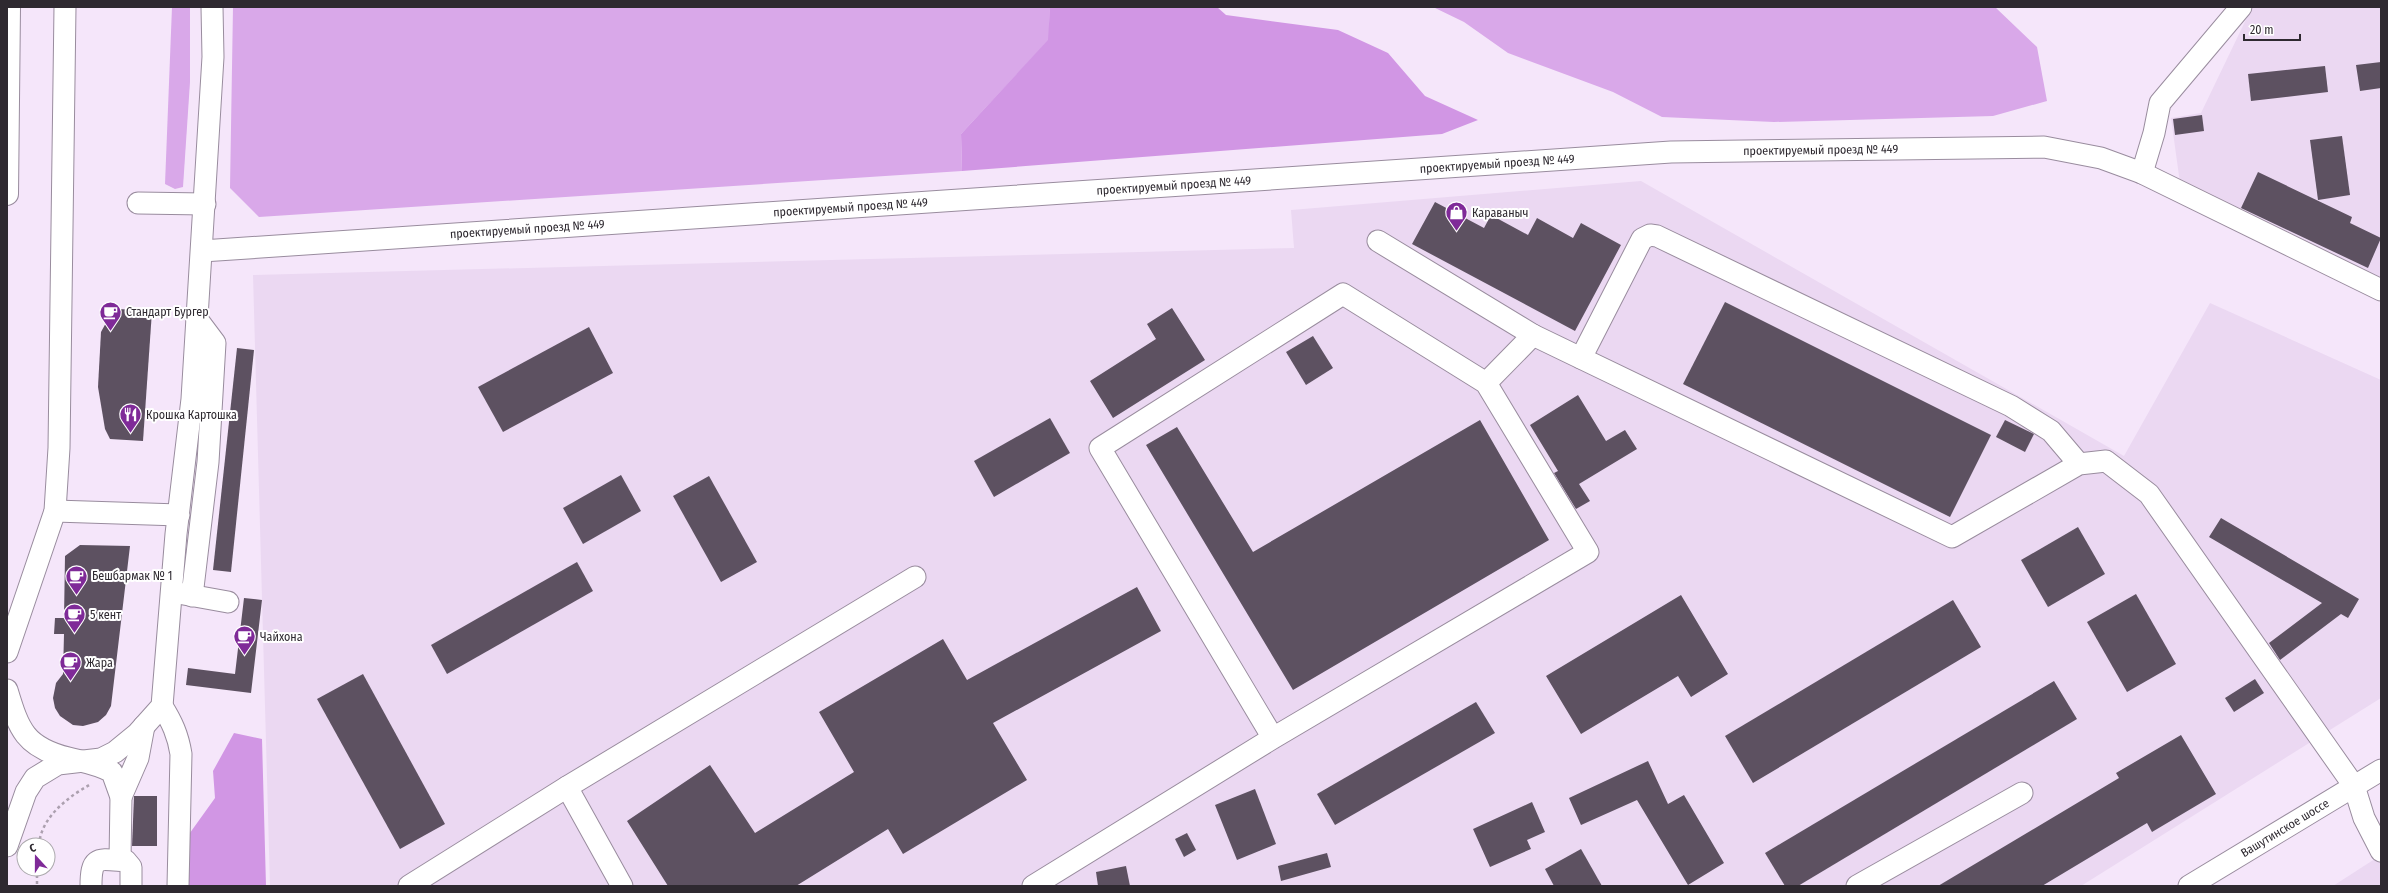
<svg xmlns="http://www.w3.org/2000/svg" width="2388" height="893" viewBox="0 0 2388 893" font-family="'Fira Sans Condensed',sans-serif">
<rect width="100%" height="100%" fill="#f5e6fa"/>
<g fill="#ebd8f2">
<path d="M2252,7H2381V281L2180,183L2171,118L2201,113Z"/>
<path d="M1641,181L2124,456L2210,303L2381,380V698L2081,886H270L253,275L1294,248L1291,210Z"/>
<path d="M2381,855V886H2333Z"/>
</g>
<g fill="#d9a8e9">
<path d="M172,7H190V82L183,187L175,189L165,184Z"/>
<path d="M233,7H1050L1049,40L961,134L962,171L259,217L230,188Z"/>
<path d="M1433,7H1995L2037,47L2047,101L1993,116L1774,122L1662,117L1613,92L1508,53L1464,22Z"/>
</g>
<g fill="#d196e4">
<path d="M1050,7H1217L1226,15L1338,30L1388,53L1425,96L1478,120L1442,134L962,171L961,134L1048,40Z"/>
<path d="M234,733L262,739L266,886H187L182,844L215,798L213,771Z"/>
</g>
<g fill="#5d5161">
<path d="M2381,62V88L2360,91L2356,65Z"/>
<path d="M2325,66L2328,92L2251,101L2248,74Z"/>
<path d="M2202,115L2204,131L2175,135L2173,119Z"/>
<path d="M2342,136L2350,195L2318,200L2310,140Z"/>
<path d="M2258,172L2352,217L2350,223L2381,238L2368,268L2241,208Z"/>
<path d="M1435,202L1484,228L1491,215L1528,235L1537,218L1573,238L1581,223L1621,245L1575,331L1412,244Z"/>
<path d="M1725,302L1991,435L1950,517L1683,384Z"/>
<path d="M1172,308L1205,360L1113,418L1090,381L1156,339L1147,324Z"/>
<path d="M119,309L152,311L143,441L110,439L105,429L98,387L101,332L107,321Z"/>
<path d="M589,327L613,373L503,432L478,387Z"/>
<path d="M1313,336L1333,368L1306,385L1286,352Z"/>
<path d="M237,348L254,350L231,572L213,570Z"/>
<path d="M1578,395L1606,441L1625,430L1637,449L1579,484L1590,501L1576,509L1554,473L1558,471L1530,425Z"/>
<path d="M1050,418L1070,453L994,497L974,461Z"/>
<path d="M1480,420L1549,540L1293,690L1146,445L1177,427L1253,552Z"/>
<path d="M2005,420L2034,434L2025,452L1996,437Z"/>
<path d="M621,475L641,511L583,544L563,508Z"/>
<path d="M709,476L757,562L721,582L673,496Z"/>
<path d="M2221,518L2359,599L2348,618L2341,614L2280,660L2269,643L2322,603L2209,537Z"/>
<path d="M2078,527L2105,574L2048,607L2021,560Z"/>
<path d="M80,545L130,546L111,706L106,715L98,722L83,726L73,725L60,716L55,708L53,698L56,683L63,674L64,634H54L55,618H64L65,556Z"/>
<path d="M577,562L593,591L447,674L431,645Z"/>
<path d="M1137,587L1161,631L993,723L1027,780L903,854L888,829L796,886H668L627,821L710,765L755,833L854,772L819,712L943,639L967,680Z"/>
<path d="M2136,594L2176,664L2127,692L2087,622Z"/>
<path d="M1681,595L1728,674L1691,697L1678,676L1581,734L1546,676Z"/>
<path d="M244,598L262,600L251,693L186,685L188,668L235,674Z"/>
<path d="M1953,600L1981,647L1753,783L1725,736Z"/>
<path d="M363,674L445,824L400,849L317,699Z"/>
<path d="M2255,679L2264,693L2234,712L2225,698Z"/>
<path d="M2054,681L2077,719L1798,886H1785L1765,853Z"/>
<path d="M1476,702L1495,733L1335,825L1317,794Z"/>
<path d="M2181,735L2216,794L2152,832L2147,823L2042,886H1938L2119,778L2116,773Z"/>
<path d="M1648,761L1668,804L1684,795L1724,863L1688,885L1637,800L1581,825L1569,798Z"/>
<path d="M1255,789L1276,844L1237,860L1215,805Z"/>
<path d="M134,796H157V846H132Z"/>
<path d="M1532,802L1545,832L1527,840L1531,849L1490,867L1473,829Z"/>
<path d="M1187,833L1196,850L1184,857L1175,839Z"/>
<path d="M1581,849L1602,886H1554L1545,869Z"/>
<path d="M1327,853L1331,867L1281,881L1278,866Z"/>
<path d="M1126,866L1130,886H1098L1096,872Z"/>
</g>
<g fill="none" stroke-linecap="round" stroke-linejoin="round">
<defs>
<g id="minor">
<path d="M2142,173L2154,133L2160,103L2241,7"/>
<path d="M138,203L205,204"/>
<path d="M1378,241L1533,335L1486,383"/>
<path id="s1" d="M202,251L1671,152L2044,147L2101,158L2142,173L2381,290"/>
<path d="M1533,335L1952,537L2079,464L2106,461L2149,494L2354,786L2364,818L2381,851"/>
<path d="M1581,358L1642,239L1650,235L1657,236L2011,406L2051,431L2079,464"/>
<path d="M55,511L179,515"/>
<path d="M178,593L228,602"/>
<path d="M192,596L208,462L215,343L197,319"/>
<path d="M7,652L55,511L59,448L65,7"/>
<path d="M7,690C19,730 25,747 68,758C84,762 98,764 112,772L121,797L120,860"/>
<path d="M162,706C172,722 178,735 181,754L178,886"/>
<path d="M567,787L622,886"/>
<path d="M121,797L138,758L144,726"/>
<path d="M7,846L26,792L35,778L58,764L101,759L115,752L137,734L162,706L176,534L192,399L213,57L212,7"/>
<path d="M91,886C91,855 98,859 126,861L131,867V886"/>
<path d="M409,886L567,787L915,577"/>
<path d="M1033,886L1273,738L1588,552L1486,383L1343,294L1100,448L1273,738"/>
<path d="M1857,886L2022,793"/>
<path id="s2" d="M2189,886L2381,770"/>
</g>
<path id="highway" d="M7,194L9,7"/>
</defs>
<use href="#minor" stroke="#998c9e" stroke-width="23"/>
<use href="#highway" stroke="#998c9e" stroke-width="24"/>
<g stroke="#aca0af" stroke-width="2.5" stroke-dasharray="3 3" stroke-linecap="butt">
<path d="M39,845C41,817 68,797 91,784"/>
<path d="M37,869V886"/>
</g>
<use href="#minor" stroke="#fff" stroke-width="21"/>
<use href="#highway" stroke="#fff" stroke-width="22"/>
</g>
<defs>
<symbol id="shop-pin" viewBox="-11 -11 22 30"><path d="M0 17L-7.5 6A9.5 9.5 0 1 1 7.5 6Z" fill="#7f2a98" stroke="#fff"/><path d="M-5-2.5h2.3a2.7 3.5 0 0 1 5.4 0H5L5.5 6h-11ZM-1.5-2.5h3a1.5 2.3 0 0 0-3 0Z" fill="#fff"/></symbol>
<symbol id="cafe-pin" viewBox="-11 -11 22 30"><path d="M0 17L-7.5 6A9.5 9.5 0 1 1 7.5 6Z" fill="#7f2a98" stroke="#fff"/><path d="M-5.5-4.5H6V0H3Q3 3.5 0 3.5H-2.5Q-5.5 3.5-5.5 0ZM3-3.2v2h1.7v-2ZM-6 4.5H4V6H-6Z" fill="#fff"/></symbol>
<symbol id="restaurant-pin" viewBox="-11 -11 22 30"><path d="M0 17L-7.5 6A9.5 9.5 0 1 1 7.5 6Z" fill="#7f2a98" stroke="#fff"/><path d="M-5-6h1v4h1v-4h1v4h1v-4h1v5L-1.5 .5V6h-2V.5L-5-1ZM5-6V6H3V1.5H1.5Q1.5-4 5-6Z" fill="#fff"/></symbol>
</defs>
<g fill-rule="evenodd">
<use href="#shop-pin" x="1444" y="200" width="25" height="34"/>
<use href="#cafe-pin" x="98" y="300" width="25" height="34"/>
<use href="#restaurant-pin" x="118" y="402" width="25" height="34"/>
<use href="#cafe-pin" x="64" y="564" width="25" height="34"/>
<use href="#cafe-pin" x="62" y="602" width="25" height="34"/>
<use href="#cafe-pin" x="232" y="624" width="25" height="34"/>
<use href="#cafe-pin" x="58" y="650" width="25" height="34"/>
</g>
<g text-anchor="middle" stroke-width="4" stroke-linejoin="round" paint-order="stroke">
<g font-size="12" fill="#2e2930" stroke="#fff">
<text dy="4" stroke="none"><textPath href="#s1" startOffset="1622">проектируемый проезд № 449</textPath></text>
<text dy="4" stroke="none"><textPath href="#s1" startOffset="1298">проектируемый проезд № 449</textPath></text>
<text dy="4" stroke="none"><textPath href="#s1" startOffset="974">проектируемый проезд № 449</textPath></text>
<text dy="4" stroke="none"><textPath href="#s1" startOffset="650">проектируемый проезд № 449</textPath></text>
<text dy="4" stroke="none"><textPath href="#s1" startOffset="326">проектируемый проезд № 449</textPath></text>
<text dy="4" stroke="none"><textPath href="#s2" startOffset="112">Вашутинское шоссе</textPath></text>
</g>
<g font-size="12" fill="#2e2930" stroke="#fff" text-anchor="start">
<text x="1472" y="217">Караваныч</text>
<text x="126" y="316">Стандарт Бургер</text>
<text x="146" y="419">Крошка Картошка</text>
<text x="92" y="580">Бешбармак № 1</text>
<text x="90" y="619">5 кент</text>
<text x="260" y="641">Чайхона</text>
<text x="86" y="667">Жара</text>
</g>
</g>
<rect width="2388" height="893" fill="none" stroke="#2e2930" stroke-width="16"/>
<g transform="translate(36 857) rotate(339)"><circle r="19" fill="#ffffff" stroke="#aba9ac"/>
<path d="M0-3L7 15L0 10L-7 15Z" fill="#7f2a98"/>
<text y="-6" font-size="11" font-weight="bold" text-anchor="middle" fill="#2e2930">С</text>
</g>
<path d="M2244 34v6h56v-6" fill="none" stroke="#2e2930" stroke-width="2"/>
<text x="2250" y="34" font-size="12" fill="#2e2930" stroke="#ffffff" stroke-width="3" paint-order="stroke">20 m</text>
</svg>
